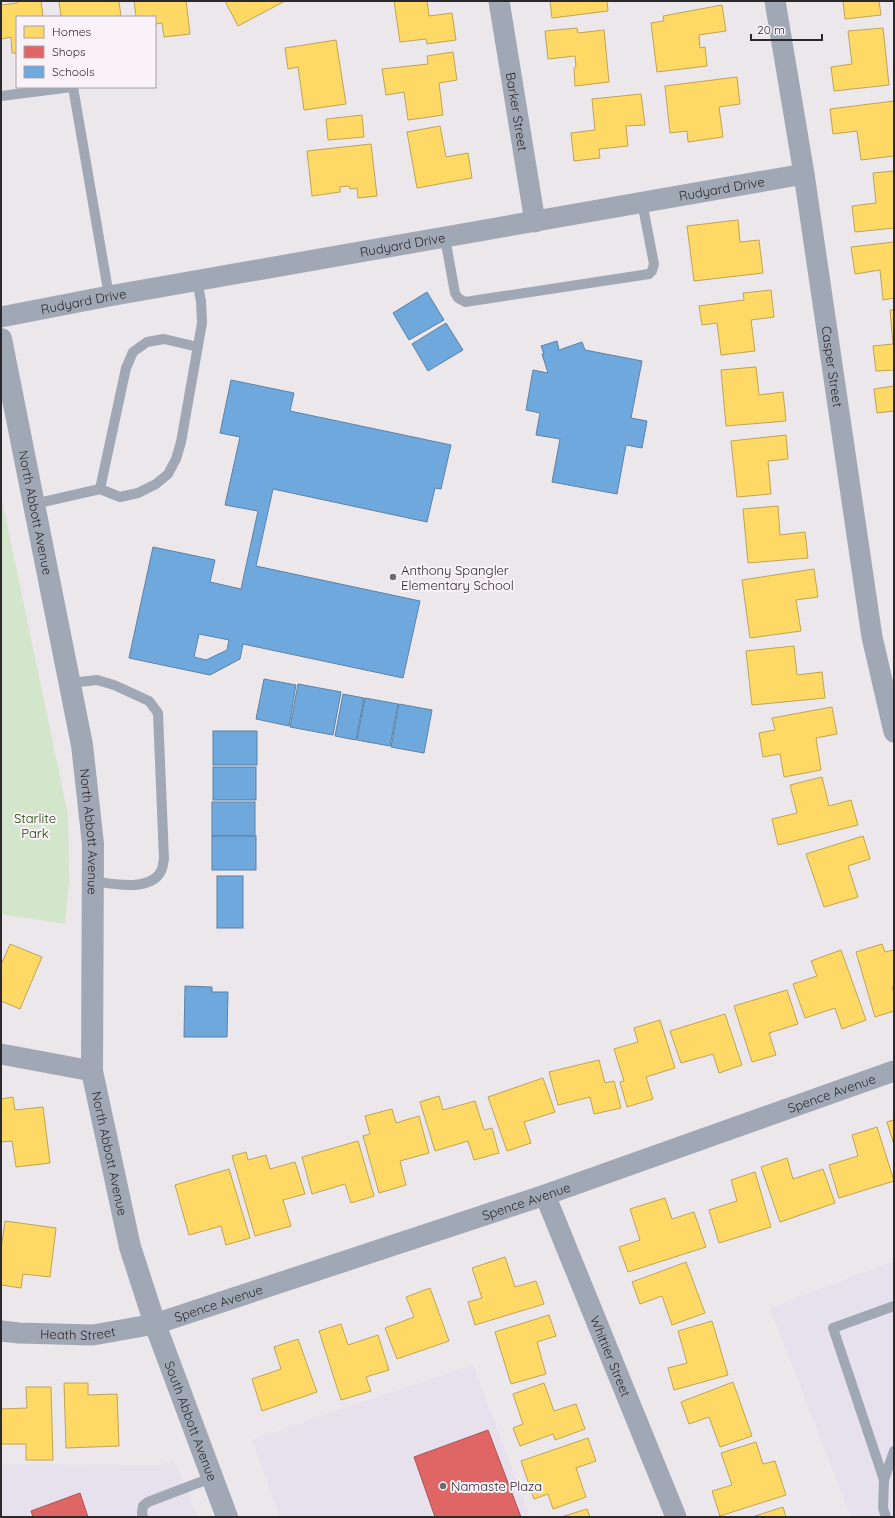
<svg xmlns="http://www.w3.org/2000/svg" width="895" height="1518" viewBox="0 0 895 1518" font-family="Quicksand,sans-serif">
<rect width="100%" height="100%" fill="#ebe7eb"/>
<g fill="#e7e0ed">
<path d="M894,1261V1517H851L770,1308Z"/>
<path d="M473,1365L530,1517H280L252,1440Z"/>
<path d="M174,1461L198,1517H1V1464L156,1465Z"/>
</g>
<path fill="#d3e5ca" d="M1,496L68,815L69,882L65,924L1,914Z"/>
<g fill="#ffd966" stroke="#c0a455">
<path d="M17,1H41L43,17H17V53H12L11,37L1,39V5L17,3Z"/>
<path d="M59,1H119L121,17H61Z"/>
<path d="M134,1H186L190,34L164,37L162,23L155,24V17H136Z"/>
<path d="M225,1H285L238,26Z"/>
<path d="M394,1H427L429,16L452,13L456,40L427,44L426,39L400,42Z"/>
<path d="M550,1H607L608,11L552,18Z"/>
<path d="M843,1H879L881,15L845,19Z"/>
<path d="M722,5L726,31L699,35L700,48L705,47L707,66L657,72L651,23L664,21L663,16Z"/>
<path d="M577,28L578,33L604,30L609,82L575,86L574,68L576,67L575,56L548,59L545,31Z"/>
<path d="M883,28L889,85L834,91L831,67L852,64L848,31Z"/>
<path d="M336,40L346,104L304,110L298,67L288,69L285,48Z"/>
<path d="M453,52L457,80L439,83L443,115L408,120L404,92L386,95L382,69L428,64L427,56Z"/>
<path d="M737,77L740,104L719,107L723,137L688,142L687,131L670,133L665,86Z"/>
<path d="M641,94L645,125L626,126L628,146L599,149L600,158L574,161L571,133L595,130L592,99Z"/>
<path d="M894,101V156L861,160L857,131L833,134L830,109Z"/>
<path d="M362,115L364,137L328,140L326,119Z"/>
<path d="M440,126L446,157L468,153L472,178L417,188L407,132Z"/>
<path d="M371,144L377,196L358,198L357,188L350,189L349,186L340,187V192L312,196L307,151Z"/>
<path d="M894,171V228L855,232L852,206L876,203L873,173Z"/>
<path d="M738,220L740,242L759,240L763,273L694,281L687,226Z"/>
<path d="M894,242V298L883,300L880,270L855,274L851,247Z"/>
<path d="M771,290L774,317L751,320L755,351L721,355L717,323L702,325L699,306L744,300L743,293Z"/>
<path d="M890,310H894V370L876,371L873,346L893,344Z"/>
<path d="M756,367L759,395L783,392L786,421L726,426L721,370Z"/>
<path d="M894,386V411L877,413L874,389Z"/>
<path d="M786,435L788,459L768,461L771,494L737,497L731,441Z"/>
<path d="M778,506L780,535L805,532L808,558L748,563L743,509Z"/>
<path d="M814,569L818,597L796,600L801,631L750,638L742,580Z"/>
<path d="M794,646L797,675L822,672L825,698L752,705L746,651Z"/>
<path d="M832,707L837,734L816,738L821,770L784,777L780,754L763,757L759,733L775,730L772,718Z"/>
<path d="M822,777L829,806L851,800L858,825L778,845L772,819L797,813L790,785Z"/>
<path d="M863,836L870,859L848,866L858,897L824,907L806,854Z"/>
<path d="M10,944L42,957L20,1009L1,1001V965Z"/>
<path d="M882,944L885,952L894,950V986L892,987L894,994V1011L875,1017L856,952Z"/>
<path d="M841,950L866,1020L842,1029L835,1008L805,1018L793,984L817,976L811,961Z"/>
<path d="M787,990L798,1024L769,1033L776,1055L752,1062L734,1006Z"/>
<path d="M725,1014L742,1065L719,1073L713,1054L681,1063L670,1031Z"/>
<path d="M660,1020L675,1068L646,1077L653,1099L627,1107L620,1082L624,1081L614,1049L638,1042L634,1028Z"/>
<path d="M599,1060L605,1083L614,1081L621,1108L594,1114L590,1097L558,1105L549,1072Z"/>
<path d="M543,1078L555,1112L524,1122L531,1143L507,1151L488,1097Z"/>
<path d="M439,1096L443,1110L475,1101L484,1130L492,1128L499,1153L474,1160L468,1141L435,1151L420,1102Z"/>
<path d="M13,1097L15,1110L43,1107L50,1163L16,1167L12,1141L1,1142V1099Z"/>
<path d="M392,1109L396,1123L419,1116L429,1153L400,1161L406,1185L379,1193L363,1136L370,1134L365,1116Z"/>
<path d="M894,1120V1145L887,1122Z"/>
<path d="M877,1127L894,1181L839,1198L829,1165L858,1156L852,1135Z"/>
<path d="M358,1141L374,1196L351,1203L345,1184L312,1194L302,1157Z"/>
<path d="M246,1152L248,1160L266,1155L270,1169L295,1162L305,1194L283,1200L291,1226L255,1236L232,1156Z"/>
<path d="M787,1158L793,1179L823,1169L835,1203L780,1222L761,1167Z"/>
<path d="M229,1169L250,1238L226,1245L221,1226L189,1235L175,1185Z"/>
<path d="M755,1172L771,1227L719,1243L709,1210L737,1201L731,1180Z"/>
<path d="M665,1198L672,1219L694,1212L706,1247L628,1272L619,1247L640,1240L630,1209Z"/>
<path d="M5,1221L56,1228L50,1277L23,1274L21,1288L1,1285V1250Z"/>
<path d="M505,1257L515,1287L536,1281L544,1304L475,1325L468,1302L482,1298L472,1268Z"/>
<path d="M686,1262L705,1313L672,1325L662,1296L640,1304L632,1282Z"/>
<path d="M430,1288L449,1341L397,1359L385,1328L414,1317L406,1297Z"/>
<path d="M549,1315L556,1336L537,1342L546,1374L511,1384L495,1332Z"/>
<path d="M712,1321L728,1375L674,1390L668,1368L687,1363L678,1331Z"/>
<path d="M341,1324L348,1345L378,1335L389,1370L366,1377L371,1391L341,1400L319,1331Z"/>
<path d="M298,1339L317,1392L262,1411L252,1379L281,1369L274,1347Z"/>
<path d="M733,1382L752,1436L720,1447L709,1417L689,1424L681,1402Z"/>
<path d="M64,1383H88V1395L117,1394L119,1446L66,1448Z"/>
<path d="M544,1383L554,1411L576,1404L585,1429L555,1440L553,1434L520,1446L513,1428L523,1424L513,1394Z"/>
<path d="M26,1387H51L53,1460H26V1444H1V1409L27,1408Z"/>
<path d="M588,1438L596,1461L576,1468L586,1497L553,1509L548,1494L534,1499L521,1461Z"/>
<path d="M756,1442L763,1464L775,1461L786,1495L720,1516L712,1491L732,1485L721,1453Z"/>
<path d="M783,1507L786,1517H752Z"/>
<path d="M587,1509L590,1517H561Z"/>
</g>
<g fill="#e06666" stroke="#aa5455">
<path d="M488,1430L521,1517H435L414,1457Z"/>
<path d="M80,1493L88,1517H33L31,1511Z"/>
</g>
<g fill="#6fa8dc" stroke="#5b82a7" fill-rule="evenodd">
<path d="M427,292L444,320L409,340L393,313Z"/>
<path d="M446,323L463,350L428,371L412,344Z"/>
<path d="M557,341L559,350L582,342L585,350L642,361L631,418L647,421L642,448L626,445L617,494L552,482L560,439L536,435L540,413L526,410L533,370L548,373L542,354H544L541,346Z"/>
<path d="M231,380L294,393L290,411L451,445L441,489L435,488L427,522L273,489L256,566L420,601L403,678L243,644L240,659L210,675L129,658L153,547L215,560L210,582L241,589L258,511L225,505L240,437L220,433ZM199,634L229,640L227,650L206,660L194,657Z"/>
<path d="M264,679L296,685L289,726L256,719Z"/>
<path d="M298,684L341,692L333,735L290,727Z"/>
<path d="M343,694L364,698L356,740L335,736Z"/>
<path d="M365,698L398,704L390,746L357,740Z"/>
<path d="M399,704L432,710L424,753L391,747Z"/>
<rect x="213" y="731" width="44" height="34"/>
<rect x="213" y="767" width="43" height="33"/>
<rect x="212" y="802" width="43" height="34"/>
<rect x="212" y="836" width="44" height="34"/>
<rect x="217" y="876" width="26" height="52"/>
<path d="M185,986L212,987V992H228L227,1037H184Z"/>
</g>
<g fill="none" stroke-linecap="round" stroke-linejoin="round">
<g stroke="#a0a8b5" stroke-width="10">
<path d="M73,87L109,296"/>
<path d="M1,96L72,87"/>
<path d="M445,238L455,293L458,298L465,302L649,274L652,271L654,264L642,202"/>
<path d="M100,489L126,368L133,352L147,342L164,339L198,347"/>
<path d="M34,504L100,489L120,497L138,493L156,484L168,474L176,459L181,442L202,323L201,301L197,281"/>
<path d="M70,683L97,680L114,685L149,701L158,713L164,859C163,862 163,868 161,871C151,892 112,884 93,881"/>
<path d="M884,1480L894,1451"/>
<path d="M143,1517L142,1513L143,1506L148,1502L211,1478"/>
<path d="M886,1517L883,1508L884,1480L833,1328L894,1306"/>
</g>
<g stroke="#a0a8b5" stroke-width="21">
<path id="s1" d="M499,1L535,222"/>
<path id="s2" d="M775,1L804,174L872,637L894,732"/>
<path id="s3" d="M1,317L109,296L804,174"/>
<path d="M1,1054L92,1071"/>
<path id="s4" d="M545,1195L676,1517"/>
<path id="s5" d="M1,1331L19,1333L93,1335L155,1324L545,1195L894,1071"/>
</g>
<path stroke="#a0a8b5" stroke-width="22" id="s6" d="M1,339L82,745L93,844L92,1071L130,1247L155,1324L227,1517"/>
</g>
<g fill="#6f6c6f" stroke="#f9f3f9" stroke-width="1.5">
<circle cx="393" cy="577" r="4"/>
<circle cx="443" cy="1486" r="4"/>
</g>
<g text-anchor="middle" stroke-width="4" stroke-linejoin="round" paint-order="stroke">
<g font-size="13" fill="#2c292c" stroke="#f9f3f9">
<text dy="5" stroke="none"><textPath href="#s1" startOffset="112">Barker Street</textPath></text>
<text dy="5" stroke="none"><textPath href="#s3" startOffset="732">Rudyard Drive</textPath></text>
<text dy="5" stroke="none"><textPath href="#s3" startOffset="408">Rudyard Drive</textPath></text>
<text dy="5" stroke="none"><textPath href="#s3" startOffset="84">Rudyard Drive</textPath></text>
<text dy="5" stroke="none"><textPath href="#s2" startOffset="370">Casper Street</textPath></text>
<text dy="5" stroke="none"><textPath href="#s6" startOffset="177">North Abbott Avenue</textPath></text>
<text dy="5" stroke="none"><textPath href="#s6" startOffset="501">North Abbott Avenue</textPath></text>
<text dy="5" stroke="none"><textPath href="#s5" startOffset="870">Spence Avenue</textPath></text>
<text dy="5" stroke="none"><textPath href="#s6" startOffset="825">North Abbott Avenue</textPath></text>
<text dy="5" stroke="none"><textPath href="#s5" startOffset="546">Spence Avenue</textPath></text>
<text dy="5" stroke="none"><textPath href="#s5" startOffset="222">Spence Avenue</textPath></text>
<text dy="5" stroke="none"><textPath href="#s5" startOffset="77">Heath Street</textPath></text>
<text dy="5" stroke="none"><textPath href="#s4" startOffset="174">Whittier Street</textPath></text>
<text dy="5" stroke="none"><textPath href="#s6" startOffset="1105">South Abbott Avenue</textPath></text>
</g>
<g font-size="13" fill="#2c292c" stroke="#f9f3f9" text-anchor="start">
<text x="401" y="575">Anthony Spangler<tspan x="401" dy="15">Elementary School</tspan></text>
<text x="451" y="1491">Namaste Plaza</text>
</g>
<g font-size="13" fill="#1d4101" stroke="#f9f3f9">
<text x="35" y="823">Starlite<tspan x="35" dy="15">Park</tspan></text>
</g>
</g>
<rect width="895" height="1518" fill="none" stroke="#2c292c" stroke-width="4"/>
<rect x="16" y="16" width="140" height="72" fill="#f9f3f9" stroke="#a7a2a7"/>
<rect x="24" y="26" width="20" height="12" fill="#ffd966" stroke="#a7a2a7"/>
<text x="52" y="36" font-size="12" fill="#2c292c">Homes</text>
<rect x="24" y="46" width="20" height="12" fill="#e06666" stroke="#a7a2a7"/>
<text x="52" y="56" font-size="12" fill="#2c292c">Shops</text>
<rect x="24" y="66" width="20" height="12" fill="#6fa8dc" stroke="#a7a2a7"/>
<text x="52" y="76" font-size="12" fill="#2c292c">Schools</text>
<path d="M751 34v6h71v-6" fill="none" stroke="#2c292c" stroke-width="2"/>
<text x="757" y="34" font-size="12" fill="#2c292c" stroke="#f9f3f9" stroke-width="3" paint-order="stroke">20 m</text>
</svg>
